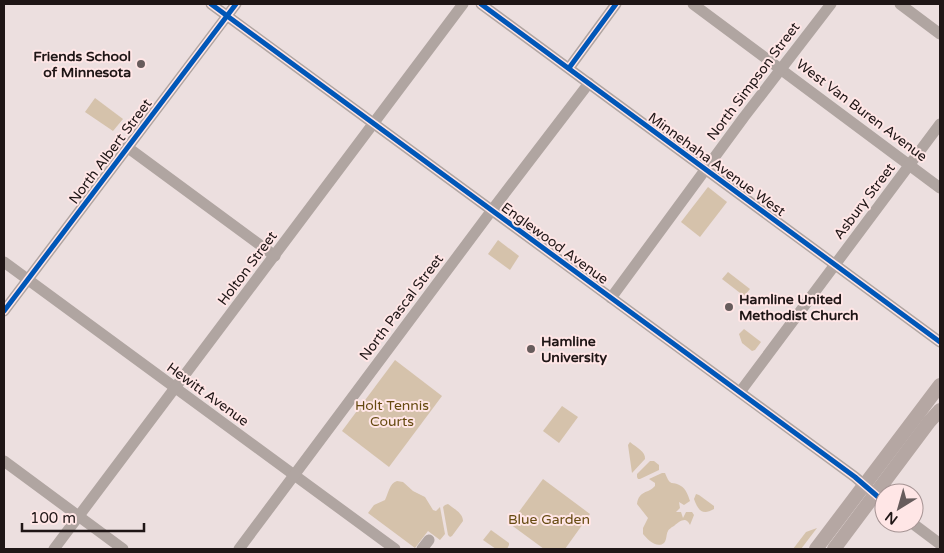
<svg xmlns="http://www.w3.org/2000/svg" width="944" height="553" viewBox="0 0 944 553" font-family="'Varela Round',sans-serif">
<rect width="100%" height="100%" fill="#ecdfdf"/>
<g fill="#d5c2ab">
<path d="M95,98L123,119L113,131L85,112Z"/>
<path d="M708,187L727,202L700,237L681,222Z"/>
<path d="M498,240L519,256L510,270L488,254Z"/>
<path d="M728,272L750,289L744,296L722,279Z"/>
<path d="M744,329L761,342L755,350L752,351L742,343L739,334Z"/>
<path d="M395,360L442,396L389,467L342,431Z"/>
<path d="M562,406L578,417L559,443L543,431Z"/>
<path d="M630,442C636,447 646,452 645,459L632,473L628,445Z"/>
<path d="M650,461H654L659,465V470L640,479H638L637,477V474Z"/>
<path d="M662,473H665C671,488 671,480 681,486C686,489 688,495 690,501L684,505L679,502L680,508L676,512H681L683,518L686,512H692L694,515L690,525C686,516 680,521 674,526C673,526 668,530 668,531C666,534 667,540 664,543C657,549 647,539 643,534V528L648,518L637,504C639,490 648,494 655,486V483L649,479Z"/>
<path d="M543,479L590,514L565,549H544L510,524Z"/>
<path d="M397,481L403,482L413,491L425,497L433,510L436,511L440,507L445,534L440,540L428,531L415,548L368,513L374,505L385,500C389,492 389,484 397,481Z"/>
<path d="M696,494L699,495L714,506V509C702,516 698,510 694,499Z"/>
<path d="M448,504C454,509 463,513 463,521L452,536L450,537L448,535L443,507L445,505Z"/>
<path d="M817,528L801,549H793L806,532Z"/>
<path d="M491,530L509,543V545L507,549H496L483,540Z"/>
</g>
<g fill="none" stroke-linecap="round" stroke-linejoin="round">
<g stroke="#b0a5a1" stroke-width="11">
<path d="M211,4L855,477L884,502"/>
<path d="M481,4L940,342"/>
<path d="M693,4L940,188"/>
<path d="M900,4L940,34"/>
<path d="M569,68L616,4"/>
<path d="M127,147L275,256"/>
<path d="M4,262L395,549"/>
<path d="M611,298L744,117L831,4"/>
<path d="M4,311L236,4"/>
<path d="M740,392L940,124"/>
<path d="M4,461L123,549"/>
<path d="M912,523L940,544"/>
<path d="M54,549C191,368 327,186 463,4"/>
<path d="M239,549L492,210L589,83"/>
<path d="M422,549L429,540"/>
</g>
<g stroke="#b5a7a3" stroke-width="14">
<path d="M816,549L940,385"/>
<path d="M834,549L929,422L940,410"/>
</g>
<defs>
<g id="cycleway">
<path d="M211,4L855,477L884,502"/>
<path d="M481,4L940,342"/>
<path d="M569,68L616,4"/>
<path d="M4,311L236,4"/>
</g>
</defs>
<use href="#cycleway" stroke="#ffe6e6" stroke-width="8"/>
<use href="#cycleway" stroke="#0057b8" stroke-width="5"/>
</g>
<g fill="#675c5c" stroke="#ffe6e6" stroke-width="2">
<circle cx="141" cy="64" r="5"/>
<circle cx="729" cy="307" r="5"/>
<circle cx="531" cy="349" r="5"/>
</g>
<g text-anchor="middle" stroke-width="4" stroke-linejoin="round" paint-order="stroke">
<g font-size="14" font-weight="bold" fill="#1f1616" stroke="#ffe6e6" text-anchor="start">
<text x="131" y="61" text-anchor="end">Friends School<tspan x="131" dy="16">of Minnesota</tspan></text>
<text x="739" y="304">Hamline United<tspan x="739" dy="16">Methodist Church</tspan></text>
<text x="541" y="346">Hamline<tspan x="541" dy="16">University</tspan></text>
</g>
<g font-size="14" fill="#1f1616" stroke="#ffe6e6">
<text transform="translate(753 81) rotate(-53)" y="5">North Simpson Street</text>
<text transform="translate(862 110) rotate(37)" y="5">West Van Buren Avenue</text>
<text transform="translate(110 151) rotate(-53)" y="5">North Albert Street</text>
<text transform="translate(717 164) rotate(36)" y="5">Minnehaha Avenue West</text>
<text transform="translate(864 201) rotate(-53)" y="5">Asbury Street</text>
<text transform="translate(555 243) rotate(36)" y="5">Englewood Avenue</text>
<text transform="translate(247 268) rotate(-53)" y="5">Holton Street</text>
<text transform="translate(401 307) rotate(-53)" y="5">North Pascal Street</text>
<text transform="translate(208 394) rotate(36)" y="5">Hewitt Avenue</text>
</g>
<g font-size="14" fill="#664a11" stroke="#ffe6e6">
<text x="392" y="410">Holt Tennis<tspan x="392" dy="16">Courts</tspan></text>
<text x="549" y="524">Blue Garden</text>
</g>
</g>
<rect width="944" height="553" fill="none" stroke="#1f1616" stroke-width="10"/>
<g transform="translate(899 508) rotate(217)"><circle r="24" fill="#ffe6e6" stroke="#a59393"/>
<path d="M0-4L9 19L0 12L-9 19Z" fill="#675c5c"/>
<text y="-8" font-size="14" font-weight="bold" text-anchor="middle" fill="#1f1616">N</text>
</g>
<path d="M22 523v8h122v-8" fill="none" stroke="#1f1616" stroke-width="2.5"/>
<text x="30" y="523" font-size="15" fill="#1f1616" stroke="#ffe6e6" stroke-width="4" paint-order="stroke">100 m</text>
</svg>
